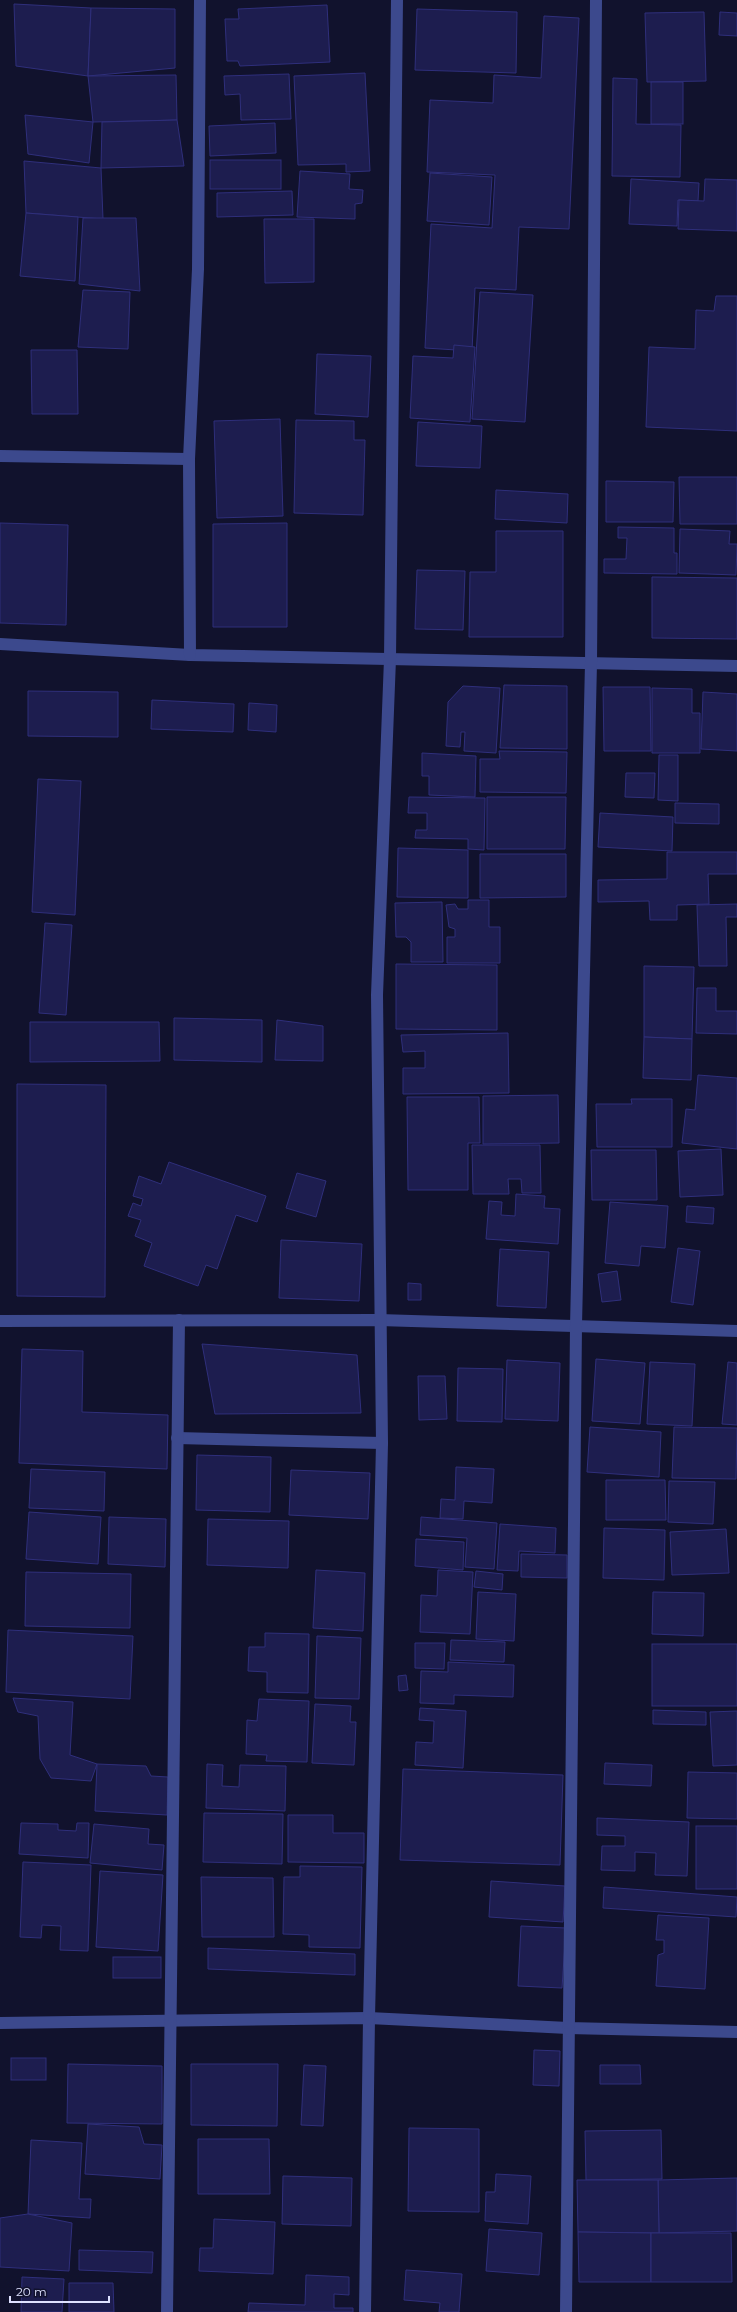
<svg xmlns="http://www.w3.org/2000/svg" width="737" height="2312" viewBox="0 0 737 2312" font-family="Montserrat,sans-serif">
<rect width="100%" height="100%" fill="#11122d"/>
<g fill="#1d1d4f" stroke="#2f2f7b">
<path d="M14,4L91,8L88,76L16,66Z"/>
<path d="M327,5L330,62L240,66L238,61H227L225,19H239L238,9Z"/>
<path d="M91,8L175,9V68L88,76Z"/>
<path d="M417,9L517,12L516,73L415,70Z"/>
<path d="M704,12L706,81L647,82L645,13Z"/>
<path d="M720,12L737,13V36L719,35Z"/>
<path d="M544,16L579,18L569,229L519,227L516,290L475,288L472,351L425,348L431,224L492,228L495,175L427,172L430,100L493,103L494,75L541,78Z"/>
<path d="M365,73L370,171L346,172V164L298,165L294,76Z"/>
<path d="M289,74L291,119L241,120L240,94L225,95L224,76Z"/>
<path d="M176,75L177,120L93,122L88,76Z"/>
<path d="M613,78L637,79L636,124L681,125L680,177L612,176Z"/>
<rect x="651" y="82" width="32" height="42"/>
<path d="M25,115L93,122L89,163L28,154Z"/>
<path d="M177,120L184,166L101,168L102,122Z"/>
<path d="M275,123L276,153L210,156L209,126Z"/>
<rect x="210" y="160" width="71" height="29"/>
<path d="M24,161L101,168L103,219L26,213Z"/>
<path d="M300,171L350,174L349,189L363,190L362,203L355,204V219L297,217Z"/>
<path d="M430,173L492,177L489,225L427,221Z"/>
<path d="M631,179L699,183L698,201L678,200L677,226L629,224Z"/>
<path d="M705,179L737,180V231L678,229L679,200L704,201Z"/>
<path d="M292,191L293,215L217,217V193Z"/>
<path d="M26,213L78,217L75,281L20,276Z"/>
<path d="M83,218H136L140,291L79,284Z"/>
<path d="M264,219H314V282L265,283Z"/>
<path d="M83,290L130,292L128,349L78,347Z"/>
<path d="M480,292L533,295L525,422L472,419Z"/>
<path d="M716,296H737V431L646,427L649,347L695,349L696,310L714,311Z"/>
<path d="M454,345L475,347L470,422L410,418L413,356L453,358Z"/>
<path d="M31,350H77L78,414H32Z"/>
<path d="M317,354L371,356L368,417L315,414Z"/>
<path d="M280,419L283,516L217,518L214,421Z"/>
<path d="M296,420L354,421V440H365L363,515L294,513Z"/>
<path d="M418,422L482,426L480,468L416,466Z"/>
<path d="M679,477H737V524H680Z"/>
<path d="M606,481L674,482L673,522H606Z"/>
<path d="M496,490L568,494L567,523L495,519Z"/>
<path d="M0,523L68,525L66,625L0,623Z"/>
<path d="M287,523V627H213V524Z"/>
<path d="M618,527L674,528V553H677V574L604,573V559H626L627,538H618Z"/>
<path d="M680,529L730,531L729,544H737L736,575L679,573Z"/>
<path d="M496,531H563V637H469L470,572H496Z"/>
<path d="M417,570L465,571L463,630L415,629Z"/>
<path d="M652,577L737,578V639L652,638Z"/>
<path d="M504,685L567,686V749L500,748Z"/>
<path d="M463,686L500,688L496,753L464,751L465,732H461L460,747L446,746L448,702Z"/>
<path d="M603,687H650L651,751H604Z"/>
<path d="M652,688L692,689V713H700V753H652Z"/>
<path d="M28,691L118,692V737L28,736Z"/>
<path d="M703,692L737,694V751L701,749Z"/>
<path d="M152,700L234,704L233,732L151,729Z"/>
<path d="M249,703L277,705L276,732L248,730Z"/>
<path d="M499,751L567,752L566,793L480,792V759H500Z"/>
<path d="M422,753L476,756L475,797L429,795V776H422Z"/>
<path d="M659,755H678V801L658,800Z"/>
<path d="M626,773H655L654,798L625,797Z"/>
<path d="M38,779L81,781L75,915L32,912Z"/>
<path d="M409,797L485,798L484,850L468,849V839L415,838L416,830H427V813H408Z"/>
<path d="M487,797H566L565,849H487Z"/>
<path d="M675,803L719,804V824L675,823Z"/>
<path d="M600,813L673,817L672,851L598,847Z"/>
<path d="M398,848L468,850V898L397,897Z"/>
<path d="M667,852H737V874H708L709,904L677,905V920H650L649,901L598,902V880L667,879Z"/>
<path d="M480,854H566V897L480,898Z"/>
<path d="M468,900H489V927H500V963H447V937H455V929L449,927L446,905L455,904L458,909H468Z"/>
<path d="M442,902L443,962H411V942L406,937H396L395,903Z"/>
<path d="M737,904V917H726L727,966H699L697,905Z"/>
<path d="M45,923L72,925L66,1015L39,1013Z"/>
<path d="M396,964L497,965V1030L396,1029Z"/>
<path d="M644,966L694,967L692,1039L644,1037Z"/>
<path d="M697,988H716V1011H737V1034L696,1033Z"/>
<path d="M174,1018L262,1020V1062L174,1060Z"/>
<path d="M277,1020L323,1026V1061L275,1060Z"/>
<path d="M30,1022H159L160,1061L30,1062Z"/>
<path d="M508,1033L509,1093L403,1094V1068H425V1051L403,1052L401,1035Z"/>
<path d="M644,1037L692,1039L691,1080L643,1078Z"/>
<path d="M698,1075L737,1078V1149L682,1143L686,1109L695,1110Z"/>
<path d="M17,1084L106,1085L105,1297L17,1296Z"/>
<path d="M558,1095L559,1143L483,1144V1096Z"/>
<path d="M407,1097H479L480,1143H468V1190H408Z"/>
<path d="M631,1099H672V1147H597L596,1104H632Z"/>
<path d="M472,1145H540L541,1193H522L521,1179H508L509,1194H473Z"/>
<path d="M721,1149L723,1195L680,1197L678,1151Z"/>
<path d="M591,1150H656L657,1200H592Z"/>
<path d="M169,1162L266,1196L257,1222L236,1215L217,1269L206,1265L198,1286L144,1266L152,1243L135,1236L141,1220L128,1216L133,1203L141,1206L143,1199L133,1196L139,1176L161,1184Z"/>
<path d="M297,1173L326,1181L316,1217L286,1208Z"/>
<path d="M516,1194L545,1196L544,1208L560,1209L558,1244L486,1239L489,1201L502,1202L501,1215L515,1216Z"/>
<path d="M610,1202L668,1206L665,1248L641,1246L639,1266L605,1263Z"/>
<path d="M687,1206L714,1208L713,1224L686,1222Z"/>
<path d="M281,1240L362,1244L359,1301L279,1298Z"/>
<path d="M678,1248L700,1251L693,1305L671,1302Z"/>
<path d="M500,1249L549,1252L546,1308L497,1306Z"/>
<path d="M617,1271L621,1300L602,1302L598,1274Z"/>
<path d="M408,1283L421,1284V1300H408Z"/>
<path d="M202,1344L357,1355L361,1413L215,1414Z"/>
<path d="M22,1349L83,1351L82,1412L168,1415L167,1469L19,1463Z"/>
<path d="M596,1359L645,1363L640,1424L592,1421Z"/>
<path d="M507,1360L560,1363L558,1421L505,1419Z"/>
<path d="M650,1362L695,1364L692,1426L647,1424Z"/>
<path d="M728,1362L737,1363V1425L722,1424Z"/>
<path d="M458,1368L503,1369L502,1422L457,1421Z"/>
<path d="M418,1376H445L447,1419L419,1420Z"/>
<path d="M590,1427L661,1432L659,1477L587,1472Z"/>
<path d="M674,1427L737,1428L736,1479L672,1478Z"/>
<path d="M197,1455L271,1457L270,1512L196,1510Z"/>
<path d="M456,1467L494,1469L492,1503L464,1501L463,1519L440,1518L441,1499L455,1500Z"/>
<path d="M31,1469L105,1472L104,1511L29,1508Z"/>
<path d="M291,1470L370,1473L368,1519L289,1515Z"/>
<path d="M606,1480H665L666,1520H606Z"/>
<path d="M669,1481L715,1482L713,1524L668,1522Z"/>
<path d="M29,1512L101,1517L98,1564L26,1559Z"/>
<path d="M109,1517L166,1519L165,1567L108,1564Z"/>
<path d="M421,1517L497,1523L494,1569L465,1567L467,1538L420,1535Z"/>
<path d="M208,1519L289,1521L288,1568L207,1565Z"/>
<path d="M500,1524L556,1528L555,1553L519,1551L518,1571L497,1570Z"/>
<path d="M604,1528L665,1530L664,1580L603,1578Z"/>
<path d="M726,1529L729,1573L672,1575L670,1532Z"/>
<path d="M416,1539L464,1542L463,1570L415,1566Z"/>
<path d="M521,1554L567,1555V1578L521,1577Z"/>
<path d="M316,1570L365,1573L363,1631L313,1628Z"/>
<path d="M438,1570L473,1572L470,1634L420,1632L421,1595L437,1596Z"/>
<path d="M476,1571L503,1574L502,1590L474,1587Z"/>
<path d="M26,1572L131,1574L130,1628L25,1626Z"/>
<path d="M478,1592L516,1594L514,1641L476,1639Z"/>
<path d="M653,1592L704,1593L703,1636L652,1634Z"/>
<path d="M8,1630L133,1636L130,1699L6,1692Z"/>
<path d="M265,1633L309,1634L308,1693L267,1692V1672L248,1671L249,1647H265Z"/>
<path d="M317,1636L361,1638L359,1699L315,1698Z"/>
<path d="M451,1640L505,1642L504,1662L450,1660Z"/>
<path d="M415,1643H445L444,1669L415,1668Z"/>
<rect x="652" y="1644" width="85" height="62"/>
<path d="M448,1662L514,1665L513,1697L454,1695V1704L420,1703L421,1671L448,1672Z"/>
<path d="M406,1675L408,1690L399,1691L398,1676Z"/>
<path d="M13,1698L73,1702L70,1755L97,1764L91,1781L51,1778L40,1759L38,1716L18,1712Z"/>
<path d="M259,1699L309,1701L307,1762L266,1761L267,1755L246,1754L247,1720L257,1721Z"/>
<path d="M315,1704L351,1706L350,1722H356L354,1765L312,1763Z"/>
<path d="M420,1708L466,1711L463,1768L415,1765L416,1742L433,1743L434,1721L419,1720Z"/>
<path d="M653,1710L706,1712V1725L653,1724Z"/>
<path d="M737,1711V1765L713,1766L710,1712Z"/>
<path d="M605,1763L652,1765L651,1786L604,1784Z"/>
<path d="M97,1764L146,1766L151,1776L168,1777L167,1815L95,1811Z"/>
<path d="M207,1764L223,1765L222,1786L239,1787L240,1765L286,1766L285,1811L206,1808Z"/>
<path d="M403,1769L563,1775L560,1865L400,1860Z"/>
<path d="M688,1772L737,1773V1819L687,1818Z"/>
<path d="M204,1813L283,1814L282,1864L203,1862Z"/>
<path d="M288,1815H333V1833H364V1863L288,1862Z"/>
<path d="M597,1818L689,1822L687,1876L655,1875L656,1853L635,1852V1871L601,1870L602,1846H625V1836L597,1835Z"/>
<path d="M21,1823L58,1824V1830L76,1831L77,1823H89L88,1858L19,1854Z"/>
<path d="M94,1824L149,1829L148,1844L164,1845L162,1870L90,1863Z"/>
<rect x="696" y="1826" width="41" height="63"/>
<path d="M23,1862L91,1865L88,1951L60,1950L61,1926L42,1925L41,1938L20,1937Z"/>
<path d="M300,1866L362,1867L360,1948L309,1947V1935L283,1934L284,1877H300Z"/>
<path d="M100,1871L163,1875L158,1951L96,1947Z"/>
<path d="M201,1877L273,1878L274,1937H202Z"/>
<path d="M491,1881L565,1886L563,1922L489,1917Z"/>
<path d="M604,1887L737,1897L736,1917L603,1908Z"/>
<path d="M658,1915L709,1918L705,1989L656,1986L658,1955L664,1953V1940H656Z"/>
<path d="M521,1926L566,1928L562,1988L518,1986Z"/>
<path d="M208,1948L355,1954V1975L208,1969Z"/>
<rect x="113" y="1957" width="48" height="21"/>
<path d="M534,2050L560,2051L559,2086L533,2085Z"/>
<rect x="11" y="2058" width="35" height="22"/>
<path d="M68,2064L162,2066V2124L67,2123Z"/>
<path d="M191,2064H278L277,2126L191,2125Z"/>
<path d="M304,2065L326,2066L323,2126L301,2125Z"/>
<path d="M600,2065H640L641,2084H600Z"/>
<path d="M88,2124L139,2127L144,2144L162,2145L160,2179L85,2174Z"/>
<path d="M409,2128L479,2129V2212L408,2211Z"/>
<path d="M661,2130L662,2179L586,2180L585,2131Z"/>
<path d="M198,2139H269L270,2194H198Z"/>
<path d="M31,2140L82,2143L79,2199H91L90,2218L28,2214Z"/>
<path d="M496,2174L531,2176L528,2224L485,2221L486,2192H495Z"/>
<path d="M283,2176L352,2178L351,2226L282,2224Z"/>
<path d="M737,2178V2231L659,2233L658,2180Z"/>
<path d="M577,2180H658L659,2233L578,2232Z"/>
<path d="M28,2214L72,2223L69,2271L0,2267V2218Z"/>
<path d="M214,2219L275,2222L273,2274L199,2271L200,2248H213Z"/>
<path d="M489,2229L542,2233L539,2275L486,2271Z"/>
<path d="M578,2232L651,2233V2282H579Z"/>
<path d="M651,2233H731L732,2282H651Z"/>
<path d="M79,2250L153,2252L152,2273L79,2270Z"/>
<path d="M406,2270L462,2274L459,2312H439L440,2303L404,2300Z"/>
<path d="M306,2275L349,2277V2295L334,2294V2308H353V2312H248L249,2303L305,2305Z"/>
<path d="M22,2277L64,2279L62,2312H21Z"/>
<path d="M69,2283H113L114,2312H69Z"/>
</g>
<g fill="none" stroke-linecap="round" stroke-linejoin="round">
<g stroke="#3c498d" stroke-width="12">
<path d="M0,456L189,459"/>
<path d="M0,644L190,655L737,666"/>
<path d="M190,655L189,459L198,269L200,0"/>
<path d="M0,1321L379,1320L737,1331"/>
<path d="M177,1438L382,1443"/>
<path d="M0,2023L369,2018L568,2028L737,2032"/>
<path d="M167,2312L179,1320"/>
<path d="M365,2312L369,2018L382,1443L377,995L390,659L397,0"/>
<path d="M566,2312L576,1326L591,663L596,0"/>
</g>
</g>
<path d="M10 2296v6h99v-6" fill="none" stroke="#dee1ff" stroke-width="2"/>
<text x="16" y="2296" font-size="12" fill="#dee1ff" stroke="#11122d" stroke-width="3" paint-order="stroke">20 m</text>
</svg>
